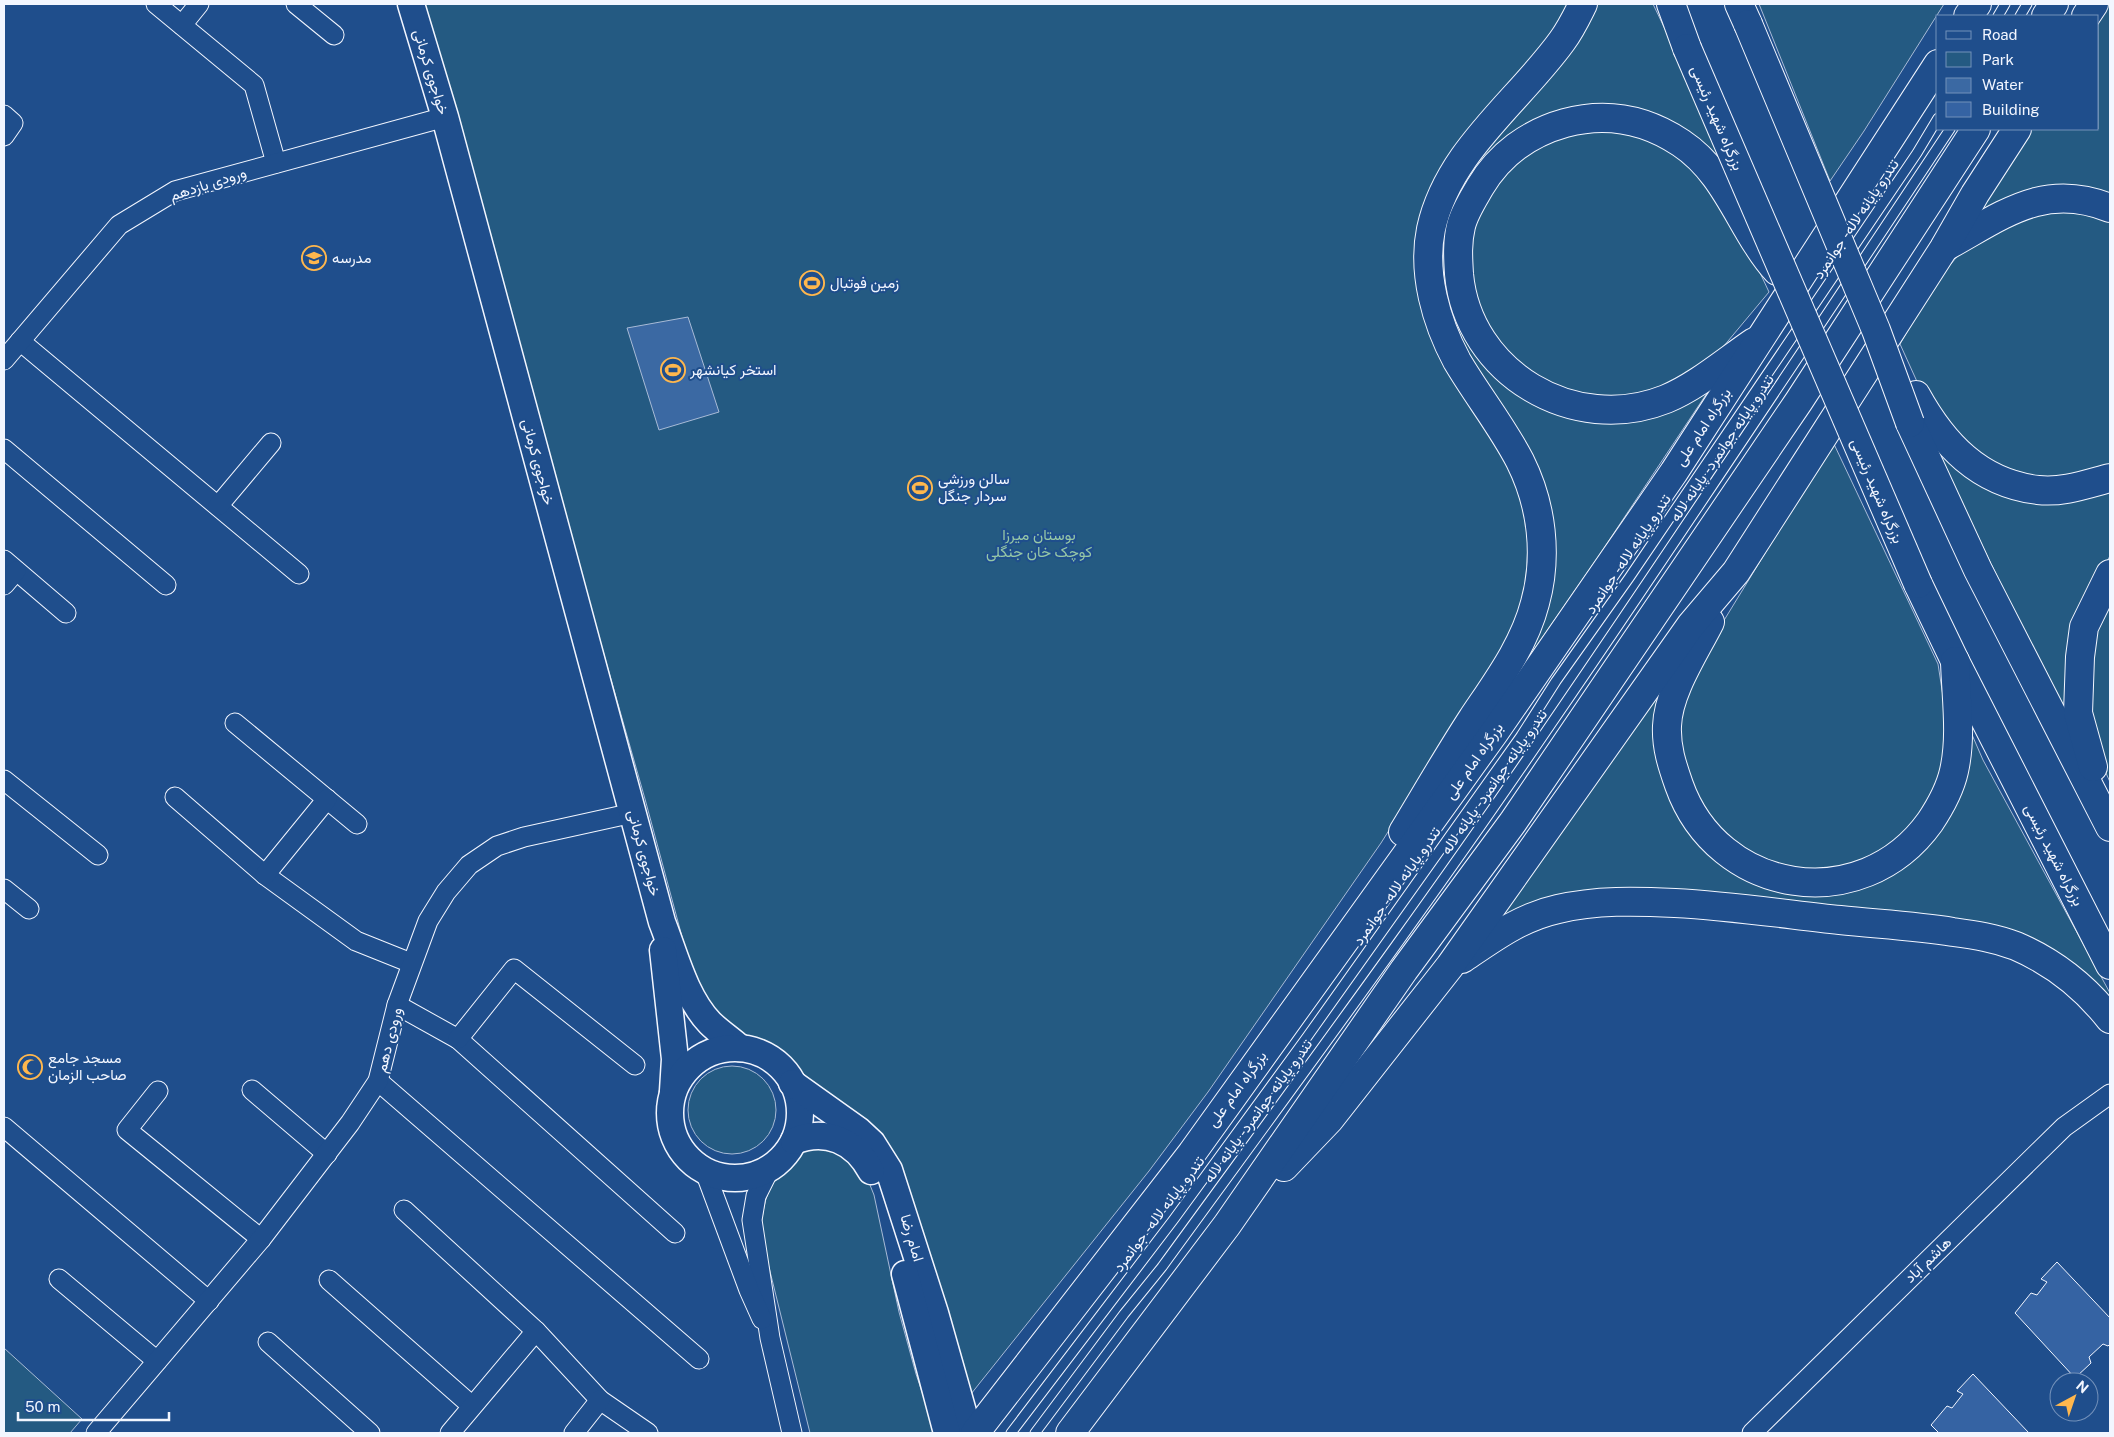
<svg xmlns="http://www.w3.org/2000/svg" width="2114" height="1437" viewBox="0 0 2114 1437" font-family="'Public Sans',Vazirmatn,sans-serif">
<rect width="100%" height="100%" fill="#1f4e8c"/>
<g fill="#245a82" stroke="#a8bbd7">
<path d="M419,4H1576L1421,249L1513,464L1534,534L1522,619L1381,843L1208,1092L1149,1171L967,1399L902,1191L804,1081L784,1056L773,1047L747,1037L709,1008L688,959L645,799Z"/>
<path d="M1591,4H1653C1667,35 1684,64 1697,94C1710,123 1719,152 1727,183L1610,109L1472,181L1463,325L1587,416L1721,372L1598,557L1522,667L1549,556L1463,359L1439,289L1445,207Z"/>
<path d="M1759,4H1944L1864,131L1830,181Z"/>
<path d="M2104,4H2110V199L1967,227L2028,129H2098V16Z"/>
<path d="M1602,126L1635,130L1687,157L1748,247L1769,292L1723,347L1707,363L1670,389L1612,402L1537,384L1484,328L1465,252L1479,203L1531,146Z"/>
<path d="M2046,209L2110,217V468L2043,480L1979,460L1919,386L1900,344C1920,310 1944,260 1979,239C2000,227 2024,219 2046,209Z"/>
<path d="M1911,399L1961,466L2110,491V556L2091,587L2081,749Z"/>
<path d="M1833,442L1938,664L1949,735L1936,794L1906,834L1860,863L1809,872L1747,857L1691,801L1677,720L1701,658Z"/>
<path d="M2110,593V782L2098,755L2089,725L2095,629Z"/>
<path d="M1704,618L1655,728L1740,875L1761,886L1800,893L1909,859L1963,714L1983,760L2110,993V1006L2048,951L1638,893L1480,936Z"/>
<circle cx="732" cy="1110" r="44"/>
<path d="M809,1147L837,1148L868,1180L874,1195L899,1312L916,1374L936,1433H810L761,1235C762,1193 774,1170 809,1147Z"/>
<path d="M4,1348L82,1419L70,1433H4Z"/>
</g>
<path fill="#3b69a3" stroke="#a8bbd7" d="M688,317L719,412L659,430L627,328Z"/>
<g fill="#3563a3" stroke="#f2f6ff">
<path d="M2057,1262L2110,1318V1344L2108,1346L2103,1344L2089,1357L2091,1363L2075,1378L2015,1313L2031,1293L2037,1295L2047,1282L2041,1279Z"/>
<path d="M1973,1374L2029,1433H1939L1931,1425L1947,1406L1952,1408L1963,1394L1957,1391Z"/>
</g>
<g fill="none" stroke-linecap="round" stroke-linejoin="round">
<defs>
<g id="lane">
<path d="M1998,16L2005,4"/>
<path d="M2020,16L2027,4"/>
<path d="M1011,1433L1174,1219L1307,1037L1521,736L1556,681L1629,578L1917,153L1938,118"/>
<path d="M1035,1433L1124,1314L1162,1267C1293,1087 1426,908 1551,724C1686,527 1818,328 1950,129"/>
</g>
<g id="street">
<path d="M156,4L254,85L276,163"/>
<path d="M296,4L334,35"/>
<path d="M182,25L199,4"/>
<path d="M4,115L13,123L4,136"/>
<path d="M20,341L299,574"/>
<path d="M4,360L119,225L175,191L445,117"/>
<path d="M4,449L166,585"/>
<path d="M218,506L271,443"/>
<path d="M4,560L66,613"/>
<path d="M4,585L16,571"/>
<path d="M235,723L357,824"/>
<path d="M4,780L98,855"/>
<path d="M175,797L265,875L356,941L411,963"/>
<path d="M265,875L327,799"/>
<path d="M4,889L29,909"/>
<path d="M397,1005L458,1039L675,1233"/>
<path d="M458,1039L514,969L635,1065"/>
<path d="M378,1081L699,1359"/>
<path d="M252,1090L327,1154"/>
<path d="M158,1091L127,1130L261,1239"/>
<path d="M4,1127L209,1301"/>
<path d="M770,1168L756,1196L752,1220L770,1338L792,1433"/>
<path d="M704,1169L749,1290L762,1319"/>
<path d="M404,1210L536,1331"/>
<path d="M59,1279L157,1361"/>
<path d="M329,1280L472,1406"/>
<path d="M268,1342L370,1433"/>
<path d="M96,1433L261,1239L350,1123L378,1081L397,1005L428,921L446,892L469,865L497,846L524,837L633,813"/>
<path d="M450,1433L536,1331L600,1400L648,1433"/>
<path d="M574,1433L600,1400"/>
<path d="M1752,1433L2064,1127L2110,1094"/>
</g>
<g id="secondary">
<path d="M411,4L445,117L662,922C675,955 685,997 710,1023C719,1032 730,1039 740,1048"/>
<path d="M663,950L675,1059L673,1091"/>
<circle cx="735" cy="1113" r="65"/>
<path d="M792,1083L858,1130L872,1143L889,1170L935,1313L969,1433"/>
<path d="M794,1141C826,1128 855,1141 871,1171"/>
<path d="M905,1274L947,1433"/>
</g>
<g id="highway">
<path d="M1671,4L1687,48"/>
<path d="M1739,4L1748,24"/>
<path d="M1968,16L1977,4"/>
<path d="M2046,16L2054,4"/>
<path d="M2086,16L2094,4"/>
<path d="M1945,247C2002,216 2043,181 2110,208"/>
<path d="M1754,342C1726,361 1697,386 1666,399C1574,436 1468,373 1459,274C1458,258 1457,242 1461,226C1464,213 1473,199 1480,187C1499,155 1529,133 1565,123C1606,112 1645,119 1681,143C1728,174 1741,231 1777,271"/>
<path d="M1916,395C1943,444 1979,483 2038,490C2062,493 2087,484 2110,478"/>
<path d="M1910,423L1978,570L2110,827"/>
<path d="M1918,584L1955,661L2110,965"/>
<path d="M1710,622C1695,652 1668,692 1667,726C1666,747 1672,765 1679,785C1718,895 1861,918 1930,822C1940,807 1950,789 1954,771C1962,736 1956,697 1955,661"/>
<path d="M2093,767L2078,713L2080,657L2084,627L2110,574"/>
<path d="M1403,832C1426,794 1448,756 1472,719C1496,683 1524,646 1535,603C1548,556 1542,505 1520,461C1502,426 1477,395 1457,361C1436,322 1422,273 1431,229C1448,151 1518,102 1562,41C1571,29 1577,16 1583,4"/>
<path d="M1462,959C1493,938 1521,917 1558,909C1596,900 1636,901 1675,903C1730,906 1785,914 1840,920C1878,924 1916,926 1953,932C1975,935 1995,938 2016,946C2053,962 2085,987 2110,1019"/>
<path d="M1284,1167L1329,1120L1450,966L1691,625L1736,572L1944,248L1975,194L2017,129"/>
<path d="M975,1433L1192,1153L1494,733L1674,472L1938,64"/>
<path d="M1070,1433L1227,1225L1404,970L1513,822L1799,401L1976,129"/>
</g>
</defs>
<use href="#lane" stroke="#f2f6ff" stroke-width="11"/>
<use href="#street" stroke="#f2f6ff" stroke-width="21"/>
<use href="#secondary" stroke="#f2f6ff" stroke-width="29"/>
<use href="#highway" stroke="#f2f6ff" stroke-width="30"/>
<use href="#lane" stroke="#1f4e8c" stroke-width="9"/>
<use href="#street" stroke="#1f4e8c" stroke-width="19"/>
<use href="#secondary" stroke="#1f4e8c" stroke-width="26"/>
<use href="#highway" stroke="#1f4e8c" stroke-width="28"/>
<defs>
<g id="highway-bridge">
<path d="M1748,24L1876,330L1910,423"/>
<path d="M1687,48L1918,584"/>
</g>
</defs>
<use href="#highway-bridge" stroke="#f2f6ff" stroke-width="30" stroke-linecap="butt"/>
<use href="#highway-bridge" stroke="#1f4e8c" stroke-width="28"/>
</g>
<defs>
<symbol id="school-ring" viewBox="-11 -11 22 22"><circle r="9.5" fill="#1f4e8c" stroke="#ffb74d" stroke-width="1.5"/><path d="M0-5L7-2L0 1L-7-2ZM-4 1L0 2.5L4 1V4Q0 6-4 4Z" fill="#ffb74d"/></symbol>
<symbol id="stadium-ring" viewBox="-11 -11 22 22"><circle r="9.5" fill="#1f4e8c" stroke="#ffb74d" stroke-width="1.5"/><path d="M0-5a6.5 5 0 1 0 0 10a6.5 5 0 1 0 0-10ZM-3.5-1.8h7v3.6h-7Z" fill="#ffb74d"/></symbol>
<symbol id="mosque-ring" viewBox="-11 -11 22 22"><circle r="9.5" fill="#1f4e8c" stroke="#ffb74d" stroke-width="1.5"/><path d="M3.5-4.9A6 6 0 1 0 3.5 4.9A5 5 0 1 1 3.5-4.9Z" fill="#ffb74d"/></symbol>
</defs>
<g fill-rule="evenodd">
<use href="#school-ring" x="300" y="244" width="28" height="28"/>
<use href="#stadium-ring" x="798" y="269" width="28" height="28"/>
<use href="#stadium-ring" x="659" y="356" width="28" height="28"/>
<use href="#stadium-ring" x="906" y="474" width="28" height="28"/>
<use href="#mosque-ring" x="16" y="1053" width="28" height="28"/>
</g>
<g text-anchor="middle" stroke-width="4" stroke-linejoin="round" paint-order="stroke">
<g font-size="15" fill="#f2f6ff" stroke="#1f4e8c">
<text transform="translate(431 72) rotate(73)" y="5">خواجوی کرمانی</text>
<text transform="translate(1717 118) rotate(67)" y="5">بزرگراه شهید رئیسی</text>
<text transform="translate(208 184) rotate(-18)" y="5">ورودی یازدهم</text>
<text transform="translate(1856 219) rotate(-56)" y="5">تندرو پایانه لاله - جوانمرد</text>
<text transform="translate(1703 427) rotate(-57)" y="5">بزرگراه امام علی</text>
<text transform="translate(1722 448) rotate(-56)" y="5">تندرو پایانه جوانمرد - پایانه لاله</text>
<text transform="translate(538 462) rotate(75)" y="5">خواجوی کرمانی</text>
<text transform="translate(1877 491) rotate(67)" y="5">بزرگراه شهید رئیسی</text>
<text transform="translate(1628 554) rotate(-56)" y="5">تندرو پایانه لاله - جوانمرد</text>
<text transform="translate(1474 761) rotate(-55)" y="5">بزرگراه امام علی</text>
<text transform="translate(1494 782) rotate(-55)" y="5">تندرو پایانه جوانمرد - پایانه لاله</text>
<text transform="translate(644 853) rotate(75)" y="5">خواجوی کرمانی</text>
<text transform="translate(2054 855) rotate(63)" y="5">بزرگراه شهید رئیسی</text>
<text transform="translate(1397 886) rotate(-55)" y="5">تندرو پایانه لاله - جوانمرد</text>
<text transform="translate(389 1040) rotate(-76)" y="5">ورودی دهم</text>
<text transform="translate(1237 1089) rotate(-54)" y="5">بزرگراه امام علی</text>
<text transform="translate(1258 1111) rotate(-54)" y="5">تندرو پایانه جوانمرد - پایانه لاله</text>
<text transform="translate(1159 1214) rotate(-53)" y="5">تندرو پایانه لاله - جوانمرد</text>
<text transform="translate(912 1238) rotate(73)" y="5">امام رضا</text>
<text transform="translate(1928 1260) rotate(-44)" y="5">هاشم آباد</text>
</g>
<g font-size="15" fill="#f2f6ff" stroke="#1f4e8c" text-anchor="start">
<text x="332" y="263">مدرسه</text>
<text x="830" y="288">زمین فوتبال</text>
<text x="690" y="375">استخر کیانشهر</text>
<text x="938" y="484">سالن ورزشی<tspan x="938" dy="17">سردار جنگل</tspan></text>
<text x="48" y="1063">مسجد جامع<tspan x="48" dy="17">صاحب الزمان</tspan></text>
</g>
<g font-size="15" fill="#97c8a6" stroke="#1f4e8c">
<text x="1039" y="540">بوستان میرزا<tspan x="1039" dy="17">کوچک خان جنگلی</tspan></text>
</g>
</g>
<rect width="2114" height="1437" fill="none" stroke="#f2f6ff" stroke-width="10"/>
<rect x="1936" y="15" width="162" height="115" fill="#1f4e8c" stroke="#7391ba"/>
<rect x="1946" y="31" width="25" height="8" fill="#1f4e8c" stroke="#7391ba"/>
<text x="1982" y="40" font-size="15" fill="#f2f6ff">Road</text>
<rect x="1946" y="52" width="25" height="15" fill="#245a82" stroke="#7391ba"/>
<text x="1982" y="65" font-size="15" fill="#f2f6ff">Park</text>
<rect x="1946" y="78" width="25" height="15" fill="#3b69a3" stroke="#7391ba"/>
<text x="1982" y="90" font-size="15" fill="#f2f6ff">Water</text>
<rect x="1946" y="102" width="25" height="15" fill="#3563a3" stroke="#7391ba"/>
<text x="1982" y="115" font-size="15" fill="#f2f6ff">Building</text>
<g transform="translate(2074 1397) rotate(40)"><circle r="24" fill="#1f4e8c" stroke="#7391ba"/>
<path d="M0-4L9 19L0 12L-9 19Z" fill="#ffb74d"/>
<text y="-8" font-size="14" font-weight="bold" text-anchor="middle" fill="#f2f6ff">N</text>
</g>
<path d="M18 1412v8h151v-8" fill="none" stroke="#f2f6ff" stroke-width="2.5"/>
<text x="25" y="1412" font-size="15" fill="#f2f6ff" stroke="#1f4e8c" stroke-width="4" paint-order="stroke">50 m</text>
</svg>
